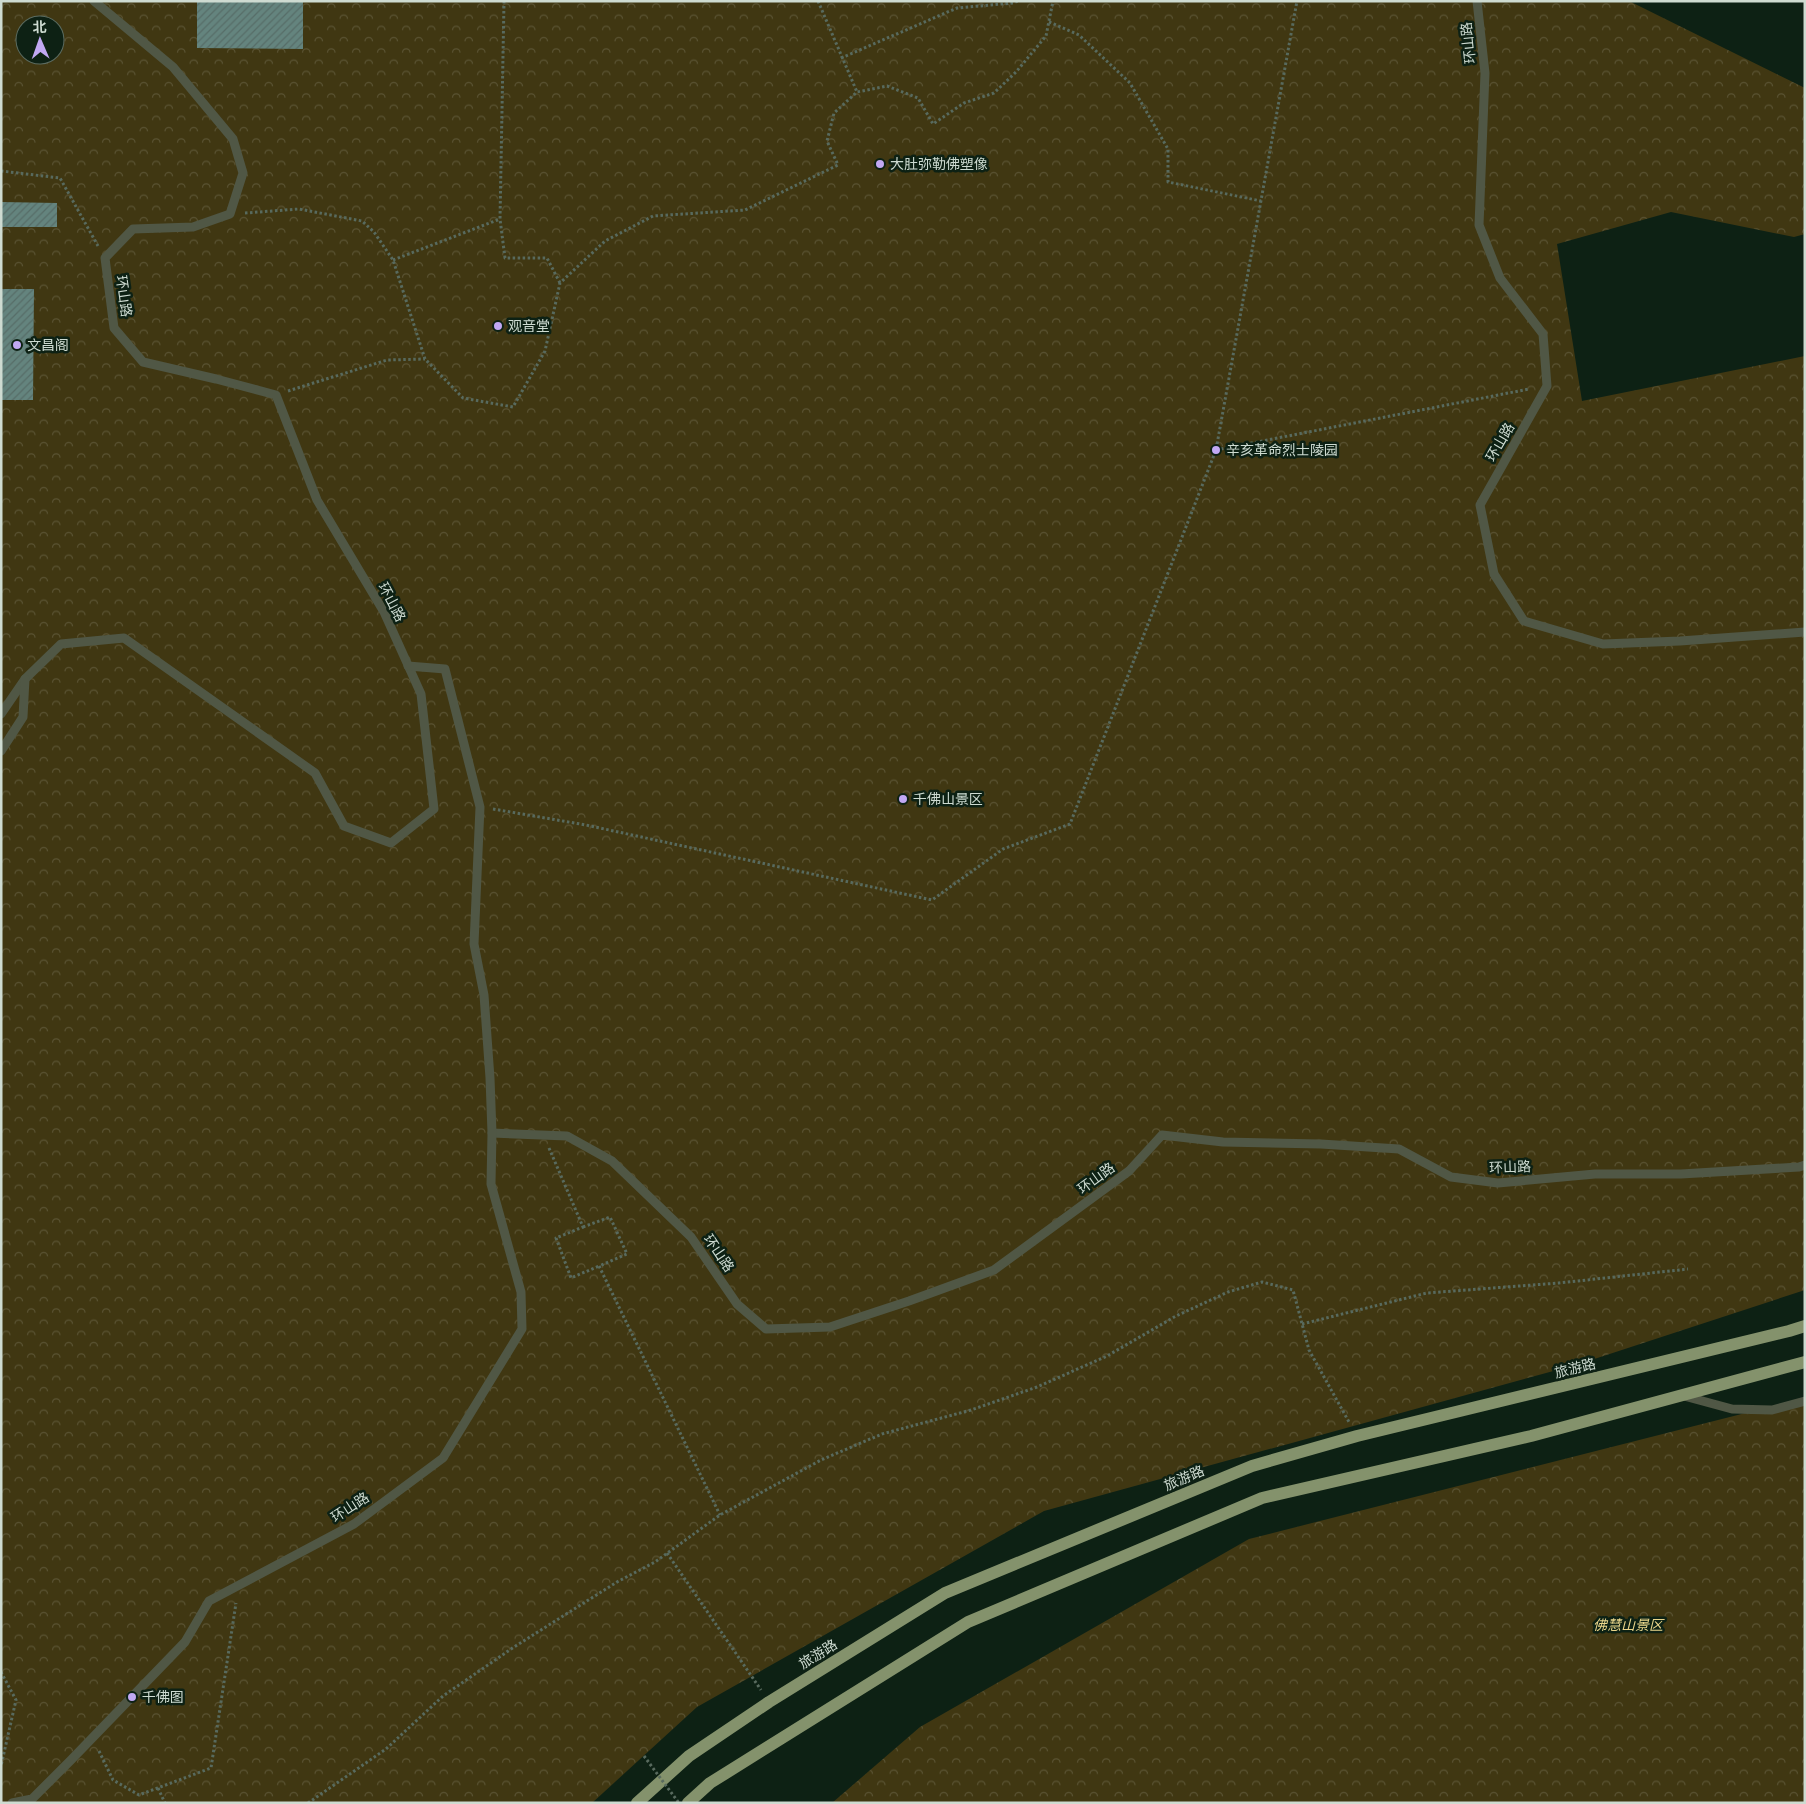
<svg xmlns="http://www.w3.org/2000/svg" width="1806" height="1804" viewBox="0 0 1806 1804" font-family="'Source Serif 4','Noto Sans SC',serif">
<defs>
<pattern id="park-crowns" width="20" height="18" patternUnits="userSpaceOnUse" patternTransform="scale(1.25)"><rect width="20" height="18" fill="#403712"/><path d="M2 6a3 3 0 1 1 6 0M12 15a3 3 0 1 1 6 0" fill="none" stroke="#5a5333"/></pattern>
<pattern id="building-hatch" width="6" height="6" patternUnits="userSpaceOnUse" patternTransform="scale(1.25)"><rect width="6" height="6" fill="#64847e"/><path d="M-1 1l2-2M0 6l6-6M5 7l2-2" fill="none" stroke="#576d68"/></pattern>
</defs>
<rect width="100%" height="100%" fill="#0d2114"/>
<g fill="url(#park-crowns)" fill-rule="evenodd">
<path d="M1,1H1629L1805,88V234L1794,237L1671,212L1557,244L1582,401L1805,356V1290L1579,1364L1044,1511L697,1707L592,1803H1ZM25,25H55V55H25Z"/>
<path d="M1805,1398V1803H832L920,1727L1249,1539Z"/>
</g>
<g fill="url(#building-hatch)">
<path d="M197,1H303V49L197,48Z"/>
<path d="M1,202L57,203V227H1Z"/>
<path d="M1,289H34L33,400H1Z"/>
</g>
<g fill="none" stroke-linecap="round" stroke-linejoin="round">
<g stroke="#586a5e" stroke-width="3" stroke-dasharray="2.5 2.5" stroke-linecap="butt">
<path d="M504,1L500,219L505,258H547L560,283"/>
<path d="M818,1L857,92"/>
<path d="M1049,22L1079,35L1130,83L1168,149V182L1261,201"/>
<path d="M841,58L957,8L1013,3L1018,1"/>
<path d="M1,171L60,178L98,246"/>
<path d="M245,213L299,209L362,221L374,232L393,260L425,359L463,398L513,407L545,351L560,283L605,241L653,216L745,210L838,165L827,141L834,113L857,92L887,86L918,98L933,124L964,103L994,93L1016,72L1046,36L1053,1"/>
<path d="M393,260L500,219"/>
<path d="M288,391L387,360L425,359"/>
<path d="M1216,450L1529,389"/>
<path d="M493,809L586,825L932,900L1003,849L1070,824L1216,450L1297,1"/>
<path d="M549,1148L583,1227L556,1238L571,1278L599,1266"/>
<path d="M583,1227L610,1217L627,1254L599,1266L720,1515"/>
<path d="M1302,1324L1427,1293L1559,1283L1688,1269"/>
<path d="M667,1553L761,1690"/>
<path d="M1,1672L16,1700L1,1766"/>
<path d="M99,1751L113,1780L139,1795L211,1768L236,1603"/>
<path d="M158,1788L165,1803"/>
<path d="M308,1803L386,1749L443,1696L514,1647L617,1582L655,1562L720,1515L821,1460L882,1434L971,1410L1037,1387L1107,1356L1176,1316L1228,1292L1262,1282L1293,1290L1309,1350L1349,1422"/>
</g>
<g stroke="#505745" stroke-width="9">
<path d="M1477,1L1485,73L1479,225L1500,278L1543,334L1547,386L1480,505L1494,574L1524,621L1603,644L1680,641L1805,632"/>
<path d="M1,714L25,679L61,644L124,638L315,773L344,826L391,843L434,809L421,694L384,612L317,500L276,395L216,379L143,362L114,328L105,258L133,229L193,227L230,214L243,173L233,139L173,67L94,1"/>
<path d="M1,751L23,717L25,679"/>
<path d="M492,1133L567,1136L612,1161L691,1237L737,1304L766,1329L830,1327L909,1301L994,1270L1129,1171L1162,1135L1223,1142L1321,1144L1399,1149L1451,1177L1498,1183L1595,1174H1681L1799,1167L1805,1165"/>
<path d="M1684,1396L1732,1409L1772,1410L1805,1401"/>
<path d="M12,1803L32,1799L71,1760L185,1642L209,1601L354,1524L443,1458L522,1329L521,1292L491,1184L492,1133L490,1078L484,995L474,944L480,807L445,669L408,666"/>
</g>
<g stroke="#84926c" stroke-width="12">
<path d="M637,1803L689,1756L769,1702L945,1593L1252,1466L1357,1436L1789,1331L1805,1326"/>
<path d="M688,1803L710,1783L968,1622L1262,1498L1531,1436L1805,1362"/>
</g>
<path stroke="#586a5e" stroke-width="3" stroke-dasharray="2.5 2.5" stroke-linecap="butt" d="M644,1756L679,1803"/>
</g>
<g fill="#c1a8f3" stroke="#0d2114" stroke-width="2">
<circle cx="880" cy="164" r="5"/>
<circle cx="498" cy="326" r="5"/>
<circle cx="17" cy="345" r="5"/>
<circle cx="1216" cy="450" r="5"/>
<circle cx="903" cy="799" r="5"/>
<circle cx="132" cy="1697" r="5"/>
</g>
<g text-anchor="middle" stroke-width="5" stroke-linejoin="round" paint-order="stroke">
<g font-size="14" fill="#cedbd1" stroke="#0d2114">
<text transform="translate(1468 43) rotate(-96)" y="5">环山路</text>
<text transform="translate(124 296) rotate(82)" y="5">环山路</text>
<text transform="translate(1500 442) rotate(-60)" y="5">环山路</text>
<text transform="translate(392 602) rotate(62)" y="5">环山路</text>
<text transform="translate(1510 1167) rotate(-2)" y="5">环山路</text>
<text transform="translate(1096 1178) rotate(-36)" y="5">环山路</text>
<text transform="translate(719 1253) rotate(56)" y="5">环山路</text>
<text transform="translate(1575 1368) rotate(-14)" y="5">旅游路</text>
<text transform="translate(1184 1478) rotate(-23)" y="5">旅游路</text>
<text transform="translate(350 1507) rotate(-33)" y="5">环山路</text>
<text transform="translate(818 1654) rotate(-32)" y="5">旅游路</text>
</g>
<g font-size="14" fill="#cedbd1" stroke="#0d2114" text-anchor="start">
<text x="890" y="169">大肚弥勒佛塑像</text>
<text x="508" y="331">观音堂</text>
<text x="27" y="350">文昌阁</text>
<text x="1226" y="455">辛亥革命烈士陵园</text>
<text x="913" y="804">千佛山景区</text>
<text x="142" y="1702">千佛图</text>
</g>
<g font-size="14" font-style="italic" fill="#ead68b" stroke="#0d2114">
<text x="1628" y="1630">佛慧山景区</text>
</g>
</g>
<rect width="1806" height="1804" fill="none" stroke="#cedbd1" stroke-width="5"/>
<g transform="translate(40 40) rotate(358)"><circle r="24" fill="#0d2114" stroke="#5a6b60"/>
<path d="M0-4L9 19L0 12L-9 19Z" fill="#c1a8f3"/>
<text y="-8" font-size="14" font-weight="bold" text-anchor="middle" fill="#cedbd1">北</text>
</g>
</svg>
